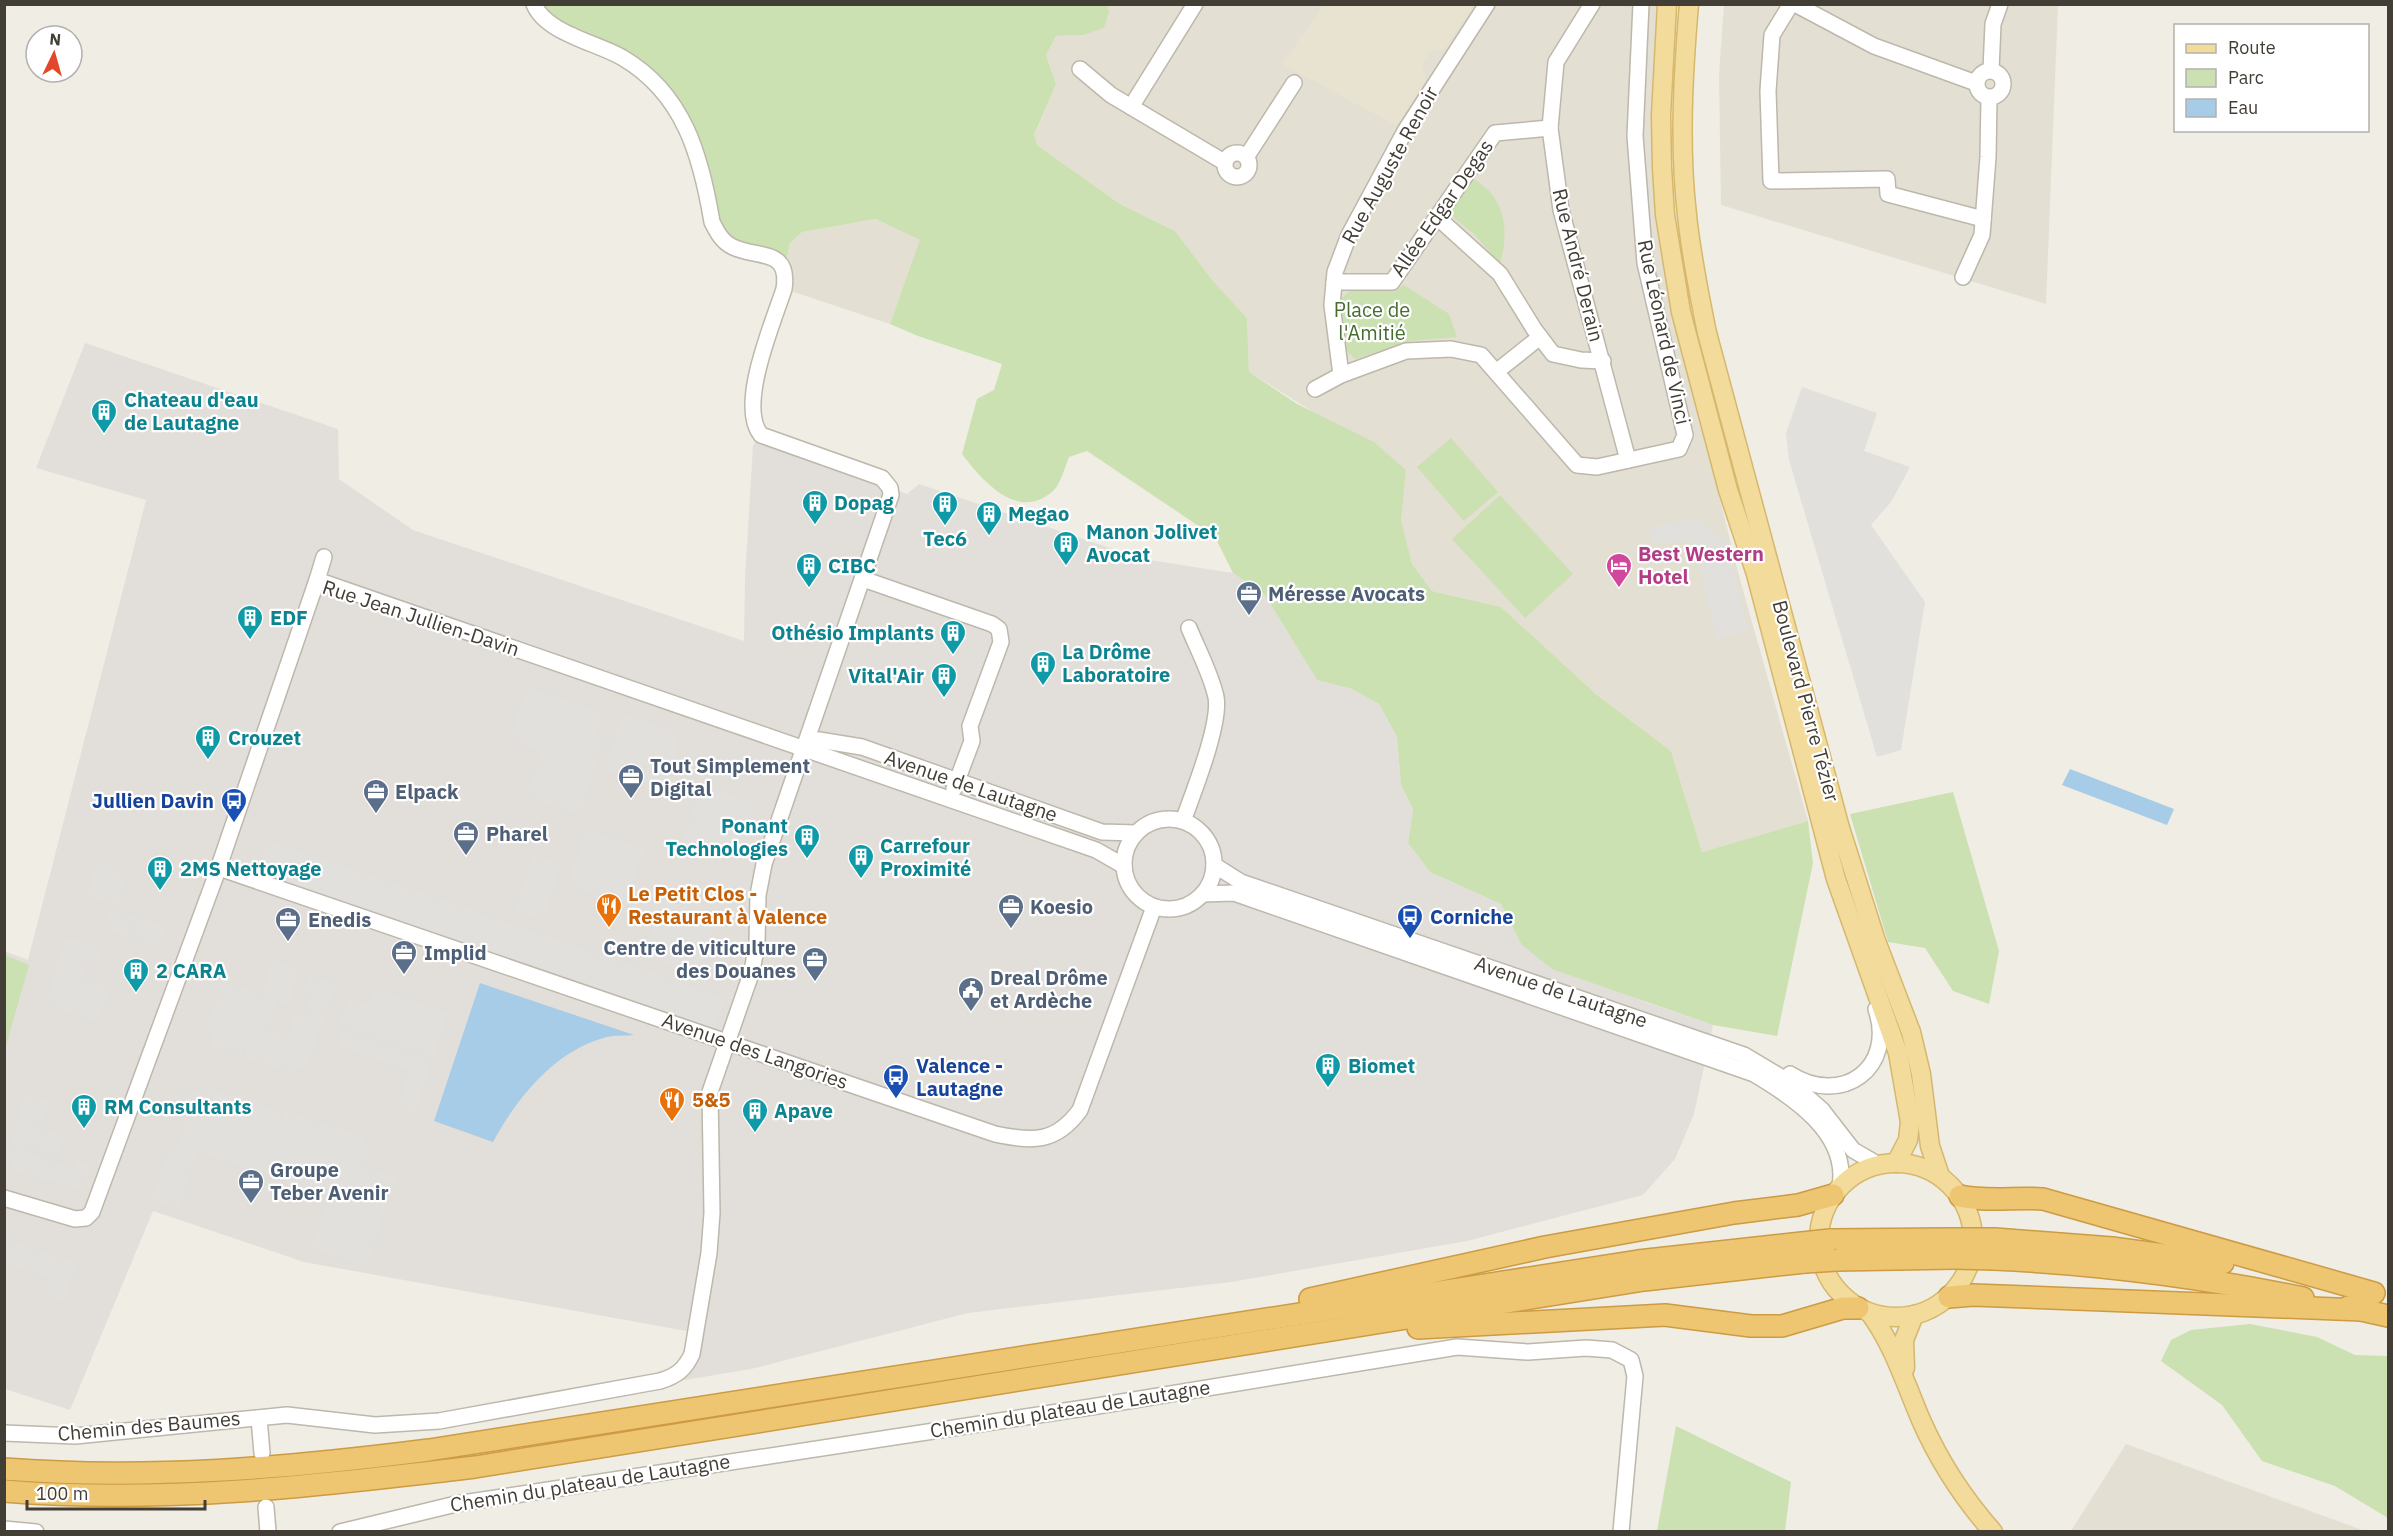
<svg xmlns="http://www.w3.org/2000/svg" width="2393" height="1536" viewBox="0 0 2393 1536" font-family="'IBM Plex Sans',sans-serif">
<rect width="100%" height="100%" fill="#f0ede5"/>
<g fill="#e4dfd3">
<path d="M1107,5H1660L1652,99L1655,221L1670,298L1739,576L1808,821L1702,852L1671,751L1597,695L1501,607L1432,591L1412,564L1400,519L1406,470L1249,372L1247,318L1213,281L1175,231L1120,204L1037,145L1034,136L1056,84L1046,55L1056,36L1083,35L1109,11Z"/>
<path d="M1724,5H2058L2046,304L1721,205L1719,75Z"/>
<path d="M876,219L921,240L890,324L791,291L787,258L790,243L802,232Z"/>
<path d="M2126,1444L2365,1531H2071Z"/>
</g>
<path fill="#e2dfda" d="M85,343L338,429L339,479L413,530L744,641L745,579L753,445L759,440L907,494L919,484L1143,559L1233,573L1265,595L1317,680L1352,689L1379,704L1397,737L1401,785L1413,811L1408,843L1430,872L1501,904L1521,944L1645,1002L1713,1025L1694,1114L1675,1159L1643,1195L1467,1241L1231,1282L968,1313L751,1369L679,1381L691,1370L703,1334L304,1262L153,1211L70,1410L5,1389L4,951L28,960L146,500L36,468Z"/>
<path fill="#e8e2d0" d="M1324,4H1474V5L1444,50L1431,51L1422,64L1426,80L1397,126L1282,64Z"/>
<g fill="#cbe1b1">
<path d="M543,5H1107L1109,11L1104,28L1083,35L1056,36L1046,55L1056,84L1034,135L1037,145L1120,204L1175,231L1213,281L1247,318L1249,372L1297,404L1374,442L1406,470L1401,520L1412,564L1432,591L1501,607L1597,695L1671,751L1702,852L1808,821L1813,863L1777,1036L1713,1025L1552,969L1521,944L1501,904L1430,872L1408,843L1413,810L1401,785L1397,737L1379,704L1352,689L1317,680L1265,595L1233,573L1215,537L1087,451L1069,457C1065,466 1061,484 1053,491C1019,522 983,482 962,454L977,399L994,390L1002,364L918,336L890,324L920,240L876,219L802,232L790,243L787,258L731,240L720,225L671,93L549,14Z"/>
<path d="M1472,178C1505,196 1510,230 1500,264L1475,235L1453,217L1452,208Z"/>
<path d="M1404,285L1449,314L1457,337L1411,341L1355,359L1343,347L1341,299L1351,290L1395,291Z"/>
<path d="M1451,438L1498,492L1464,521L1417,467Z"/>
<path d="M1500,495L1573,574L1525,618L1452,539Z"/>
<path d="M1953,792L1999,951L1989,1004L1953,991L1925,948L1888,942L1850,814Z"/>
<path d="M5,955L29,965L5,1049Z"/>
<path d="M2250,1324L2317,1337L2355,1355L2388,1356V1518L2335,1486L2262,1461L2222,1405L2161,1361L2171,1340L2191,1330Z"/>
<path d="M1676,1426L1791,1482L1785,1531H1657Z"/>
</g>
<g fill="#e1e0dd">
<path d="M1802,387L1877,413L1864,451L1910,467L1891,502L1871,525L1925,602L1901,750L1877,757L1789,460L1786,433Z"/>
<path d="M1698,518L1728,545L1748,630L1716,639L1698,556L1693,544L1684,540L1655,545L1648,528Z"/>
<path d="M528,687L603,713L595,737L604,740L580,814L526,796L542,751L509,740Z"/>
<path d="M623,714L680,733L668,790L604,768Z"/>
<path d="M701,785L756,804L737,859L682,840Z"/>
<path d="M585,829L645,849L626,905L568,885Z"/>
<path d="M267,840L725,998L715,1028L257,870Z"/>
<path d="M532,856L561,865L543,920L514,911Z"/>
<path d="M96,861L116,868L114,873L127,877L117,906L87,895Z"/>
<path d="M662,900L716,918L698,973L642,955Z"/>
<path d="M110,909L137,918L130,938L104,928Z"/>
<path d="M139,918L165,927L158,948L132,939Z"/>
<path d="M65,938L103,948L96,967L85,964L78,987L81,988L83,980L109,988L98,1021L46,1004Z"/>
<path d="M274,959L298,972L288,1004L278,1001L268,1027L278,1031L277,1036L287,1040L295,1016L303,1018L308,1007L304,998L311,994L304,991L308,976L336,985L306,1068L298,1066L295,1074L244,1057L247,1049L243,1047L240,1055L211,1045L214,1035L205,1032L223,981L262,995Z"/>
<path d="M374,988L448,1013L433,1057L339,1025L348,999L368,1005Z"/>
<path d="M343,1029L432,1060L415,1113L397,1107L409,1070L338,1046Z"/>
<path d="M208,1087L280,1111L278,1118L283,1120L285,1112L366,1137L363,1145L371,1148L365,1168L396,1176L367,1267L312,1249L329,1194L267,1174L196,1152L180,1208L152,1200L170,1144L179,1147L187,1118L180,1116L187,1090L204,1095Z"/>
<path d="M25,1095L49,1102L42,1124L34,1122L33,1126L64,1137L57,1159L39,1153L43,1140L39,1139L36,1150L27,1148L28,1152L74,1170L77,1161L91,1166L86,1182L82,1181L80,1190L12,1169L14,1160L7,1158Z"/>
<path d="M5,1239L76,1263L63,1302L45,1296L51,1278L5,1263Z"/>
</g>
<g fill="#a7cce7">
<path d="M2070,769L2174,809L2167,825L2062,785Z"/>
<path d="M480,983L634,1035C625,1036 615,1035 607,1037C555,1050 517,1098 493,1142L434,1121Z"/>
</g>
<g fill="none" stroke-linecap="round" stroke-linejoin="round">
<defs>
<g id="minor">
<path d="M1592,4L1556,62L1550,128L1561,210L1628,460"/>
<path d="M1791,4L1772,35L1768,91L1771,181L1887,179L1888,194L1983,219"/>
<path d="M1795,4L1874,46L1976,83"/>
<path d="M1080,69L1111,95L1224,162"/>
<path d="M1991,70L1993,24L2000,4"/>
<circle cx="1990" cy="84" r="13"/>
<path d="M1131,107L1195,4"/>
<circle cx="1237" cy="165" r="12"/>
<path d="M1247,156L1294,83"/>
<path d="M1437,217L1500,274L1534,329L1553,354L1581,360L1603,361"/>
<path d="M1963,277L1982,235L1988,157L1989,98"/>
<path d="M1334,282H1392L1495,133L1550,128"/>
<path d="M1496,372L1540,337"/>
<path d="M1341,375L1332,305L1335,272L1349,235L1405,131L1487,4"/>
<path d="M1315,389L1341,375L1406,351L1451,349L1481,355L1577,465L1597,467L1679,449L1685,435L1645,263L1635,136L1641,4"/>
<path d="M863,579L992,624L999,629L1001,642L970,726L972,741L954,789"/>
<path d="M317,580L324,557"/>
<path d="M806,742L819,740L862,747L1102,832L1136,833"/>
<circle cx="1169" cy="864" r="45"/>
<path d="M1183,821C1193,793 1221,724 1216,697C1211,674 1198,650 1189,628"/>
<path d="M1214,865L1241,882L1744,1055L1791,1083L1822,1110L1853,1150L1879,1165"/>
<path d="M219,868L995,1134C1033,1142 1056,1143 1080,1110L1154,907"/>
<path d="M1203,894L1234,893L1754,1074C1793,1097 1849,1134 1840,1186"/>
<path d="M1790,1074C1842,1107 1896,1068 1876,1009"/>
<path d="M4,1198L75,1219L86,1218L92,1212L215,878L317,580L1096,850L1124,866"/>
<path d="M259,1418L262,1453"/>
<path d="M4,1433L75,1436L287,1415L375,1425L439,1421L660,1381C677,1376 685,1369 692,1354L709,1253L712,1213L710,1092L752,971L757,943L758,895L764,864L891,495L890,488L882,478L761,435C737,406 773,323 784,289C790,248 759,259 733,247C722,242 717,232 712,222C701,156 684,94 623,58C598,43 545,33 534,4"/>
<path d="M266,1507L268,1532"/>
<path d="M4,1529L36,1532"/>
<path d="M340,1532L456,1504L1091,1407L1457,1347L1528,1352L1586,1348L1612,1350L1631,1360L1635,1376L1621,1532"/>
</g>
<g id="major">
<path d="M1667,4L1661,115L1662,168L1665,215L1681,312L1728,490L1756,574L1836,879L1898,1053L1910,1122L1908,1140L1896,1163"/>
<path d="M1689,4C1683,74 1679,146 1687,215C1691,255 1699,294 1707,333L1840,828L1876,941L1911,1032L1921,1074L1930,1146L1940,1176"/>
<circle cx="1896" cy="1240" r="77"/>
<path d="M1870,1313C1894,1346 1905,1383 1921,1420C1939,1461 1963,1498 1993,1532"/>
<path d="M1905,1368L1904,1340L1914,1315"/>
</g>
<g id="highway">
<path d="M1960,1196C1987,1202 2015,1197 2043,1199L2374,1293"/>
<path d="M1995,1239L2112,1248L2223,1263"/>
<path d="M1830,1240L1949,1239"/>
<path d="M1994,1259C2099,1264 2201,1277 2303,1298"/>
<path d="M1837,1260L1955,1258"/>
<path d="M1949,1297L1973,1295L2362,1310"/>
<path d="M1310,1299L1545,1247L1734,1213L1798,1205L1833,1195"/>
<path d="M2348,1307L2388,1316"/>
<path d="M1418,1328L1665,1315L1751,1326H1782L1843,1308H1858"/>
<path d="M4,1469C147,1480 288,1468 429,1450L1638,1261L1802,1243"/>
<path d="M4,1491C162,1504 318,1486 475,1467L1644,1280L1805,1262"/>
</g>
</defs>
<use href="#minor" stroke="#beb7ab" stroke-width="18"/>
<use href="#major" stroke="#d6b86d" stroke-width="21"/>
<use href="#highway" stroke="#cc9b43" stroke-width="24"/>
<use href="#minor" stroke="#fff" stroke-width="15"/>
<use href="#major" stroke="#f3db9b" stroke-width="18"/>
<use href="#highway" stroke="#eec672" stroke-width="21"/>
<defs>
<g id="highway-bridge">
<path d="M1949,1239H1995"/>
<path d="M1802,1243L1830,1240"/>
<path d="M1955,1258L1994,1259"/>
<path d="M1805,1262L1837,1260"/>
</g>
</defs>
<use href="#highway-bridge" stroke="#cc9b43" stroke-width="24" stroke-linecap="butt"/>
<use href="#highway-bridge" stroke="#eec672" stroke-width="21"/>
</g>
<defs>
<symbol id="building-pin" viewBox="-11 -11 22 30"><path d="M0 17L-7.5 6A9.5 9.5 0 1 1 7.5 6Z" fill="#0f9aa8" stroke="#fff"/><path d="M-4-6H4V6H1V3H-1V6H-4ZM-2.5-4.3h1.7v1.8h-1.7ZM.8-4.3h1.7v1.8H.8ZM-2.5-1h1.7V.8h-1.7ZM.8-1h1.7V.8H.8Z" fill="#fff"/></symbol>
<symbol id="hotel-pin" viewBox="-11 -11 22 30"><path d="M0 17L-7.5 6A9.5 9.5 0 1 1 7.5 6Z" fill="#d1479c" stroke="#fff"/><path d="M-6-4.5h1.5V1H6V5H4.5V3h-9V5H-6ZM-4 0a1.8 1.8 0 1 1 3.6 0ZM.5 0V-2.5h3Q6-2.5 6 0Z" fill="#fff"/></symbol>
<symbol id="office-pin" viewBox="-11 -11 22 30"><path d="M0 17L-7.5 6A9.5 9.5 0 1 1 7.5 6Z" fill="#5c6f8a" stroke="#fff"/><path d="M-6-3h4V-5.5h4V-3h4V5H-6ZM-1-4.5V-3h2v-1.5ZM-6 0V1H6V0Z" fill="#fff"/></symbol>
<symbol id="bus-pin" viewBox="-11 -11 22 30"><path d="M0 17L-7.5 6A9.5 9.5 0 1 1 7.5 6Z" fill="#1a4fb4" stroke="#fff"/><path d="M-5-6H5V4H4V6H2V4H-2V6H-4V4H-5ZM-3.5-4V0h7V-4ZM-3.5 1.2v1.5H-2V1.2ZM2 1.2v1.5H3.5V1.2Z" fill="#fff"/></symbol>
<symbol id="restaurant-pin" viewBox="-11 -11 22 30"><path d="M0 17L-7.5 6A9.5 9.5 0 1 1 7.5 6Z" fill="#e8710a" stroke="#fff"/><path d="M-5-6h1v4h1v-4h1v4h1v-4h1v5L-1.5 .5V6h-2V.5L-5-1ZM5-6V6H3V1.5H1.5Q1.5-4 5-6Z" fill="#fff"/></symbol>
<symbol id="civic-pin" viewBox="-11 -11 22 30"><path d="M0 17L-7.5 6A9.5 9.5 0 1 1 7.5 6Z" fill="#5c6f8a" stroke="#fff"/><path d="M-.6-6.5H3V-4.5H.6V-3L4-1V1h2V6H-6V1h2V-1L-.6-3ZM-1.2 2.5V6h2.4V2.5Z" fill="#fff"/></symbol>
</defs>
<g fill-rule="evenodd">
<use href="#building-pin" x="89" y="397" width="30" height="40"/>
<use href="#building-pin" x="800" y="488" width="30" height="40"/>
<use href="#building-pin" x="930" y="489" width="30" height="40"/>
<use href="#building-pin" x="974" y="499" width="30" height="40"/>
<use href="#building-pin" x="1051" y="529" width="30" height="40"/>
<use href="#building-pin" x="794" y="551" width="30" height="40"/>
<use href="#hotel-pin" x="1604" y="551" width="30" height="40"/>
<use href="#office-pin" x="1234" y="579" width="30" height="40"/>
<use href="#building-pin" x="235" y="603" width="30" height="40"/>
<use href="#building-pin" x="938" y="618" width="30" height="40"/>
<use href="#building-pin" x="1028" y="649" width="30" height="40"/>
<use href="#building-pin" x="929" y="661" width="30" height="40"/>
<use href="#building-pin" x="193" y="723" width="30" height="40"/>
<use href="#office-pin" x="616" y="762" width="30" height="40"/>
<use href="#office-pin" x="361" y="777" width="30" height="40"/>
<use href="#bus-pin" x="219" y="786" width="30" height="40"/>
<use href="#office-pin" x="451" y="819" width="30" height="40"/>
<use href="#building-pin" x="792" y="822" width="30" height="40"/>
<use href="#building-pin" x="846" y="842" width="30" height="40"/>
<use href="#building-pin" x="145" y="854" width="30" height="40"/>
<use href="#restaurant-pin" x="594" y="891" width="30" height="40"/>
<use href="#office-pin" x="996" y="892" width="30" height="40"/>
<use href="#bus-pin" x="1395" y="902" width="30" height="40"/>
<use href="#office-pin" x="273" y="905" width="30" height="40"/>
<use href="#office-pin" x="389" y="938" width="30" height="40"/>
<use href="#office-pin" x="800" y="945" width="30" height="40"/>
<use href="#building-pin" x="121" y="956" width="30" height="40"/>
<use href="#civic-pin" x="956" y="975" width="30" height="40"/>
<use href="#building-pin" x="1313" y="1051" width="30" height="40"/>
<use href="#bus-pin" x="881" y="1062" width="30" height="40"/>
<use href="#restaurant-pin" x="657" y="1085" width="30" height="40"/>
<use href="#building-pin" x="69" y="1092" width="30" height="40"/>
<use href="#building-pin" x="740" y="1096" width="30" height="40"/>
<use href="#office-pin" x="236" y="1167" width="30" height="40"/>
</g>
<g text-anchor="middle" stroke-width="4.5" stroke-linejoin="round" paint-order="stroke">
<g font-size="20" fill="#423d35" stroke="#fff">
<text transform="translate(1390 165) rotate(-61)" y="7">Rue Auguste Renoir</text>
<text transform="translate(1442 208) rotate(-55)" y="7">Allée Edgar Degas</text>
<text transform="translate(1578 265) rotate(76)" y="7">Rue André Derain</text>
<text transform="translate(1664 332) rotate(78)" y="7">Rue Léonard de Vinci</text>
<text transform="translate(421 618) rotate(18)" y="7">Rue Jean Jullien-Davin</text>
<text transform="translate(1806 701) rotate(75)" y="7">Boulevard Pierre Tézier</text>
<text transform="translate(971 786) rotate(19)" y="7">Avenue de Lautagne</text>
<text transform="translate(1561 992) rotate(19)" y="7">Avenue de Lautagne</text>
<text transform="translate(755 1051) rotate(19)" y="7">Avenue des Langories</text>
<text transform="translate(1070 1409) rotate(-9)" y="7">Chemin du plateau de Lautagne</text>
<text transform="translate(149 1426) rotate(-5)" y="7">Chemin des Baumes</text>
<text transform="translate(590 1483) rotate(-9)" y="7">Chemin du plateau de Lautagne</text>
</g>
<g font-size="20" fill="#466d2f" stroke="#fff">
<text x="1372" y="317">Place de<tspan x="1372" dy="23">l'Amitié</tspan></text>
</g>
<g font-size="20" font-weight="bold" fill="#0d838f" stroke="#fff" text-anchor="start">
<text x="124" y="407">Chateau d'eau<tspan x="124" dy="23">de Lautagne</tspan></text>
<text x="834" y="510">Dopag</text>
<text x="1008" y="521">Megao</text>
<text x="1086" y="539">Manon Jolivet<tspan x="1086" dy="23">Avocat</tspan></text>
<text x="945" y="546" text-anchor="middle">Tec6</text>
<text x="828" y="573">CIBC</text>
<text x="270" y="625">EDF</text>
<text x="934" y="640" text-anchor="end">Othésio Implants</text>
<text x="1062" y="659">La Drôme<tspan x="1062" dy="23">Laboratoire</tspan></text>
<text x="924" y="683" text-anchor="end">Vital'Air</text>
<text x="228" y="745">Crouzet</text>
<text x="788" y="833" text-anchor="end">Ponant<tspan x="788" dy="23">Technologies</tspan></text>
<text x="880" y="853">Carrefour<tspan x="880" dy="23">Proximité</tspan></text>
<text x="180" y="876">2MS Nettoyage</text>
<text x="156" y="978">2 CARA</text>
<text x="1348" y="1073">Biomet</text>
<text x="104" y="1114">RM Consultants</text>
<text x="774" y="1118">Apave</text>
</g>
<g font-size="20" font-weight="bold" fill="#b23c85" stroke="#fff" text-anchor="start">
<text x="1638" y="561">Best Western<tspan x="1638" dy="23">Hotel</tspan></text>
</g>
<g font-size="20" font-weight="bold" fill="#4e5e75" stroke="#fff" text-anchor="start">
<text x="1268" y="601">Méresse Avocats</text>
<text x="650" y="773">Tout Simplement<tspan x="650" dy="23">Digital</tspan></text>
<text x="395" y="799">Elpack</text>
<text x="486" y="841">Pharel</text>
<text x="1030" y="914">Koesio</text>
<text x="308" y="927">Enedis</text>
<text x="796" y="955" text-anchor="end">Centre de viticulture<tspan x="796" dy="23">des Douanes</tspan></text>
<text x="424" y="960">Implid</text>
<text x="990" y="985">Dreal Drôme<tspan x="990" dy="23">et Ardèche</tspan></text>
<text x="270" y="1177">Groupe<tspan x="270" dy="23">Teber Avenir</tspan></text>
</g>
<g font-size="20" font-weight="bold" fill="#164399" stroke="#fff" text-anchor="start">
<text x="214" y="808" text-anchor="end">Jullien Davin</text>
<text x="1430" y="924">Corniche</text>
<text x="916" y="1073">Valence -<tspan x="916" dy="23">Lautagne</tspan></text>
</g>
<g font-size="20" font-weight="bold" fill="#c56008" stroke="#fff" text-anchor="start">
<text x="628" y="901">Le Petit Clos -<tspan x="628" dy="23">Restaurant à Valence</tspan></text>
<text x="692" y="1107">5&amp;5</text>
</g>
</g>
<rect width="2393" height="1536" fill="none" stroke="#423d35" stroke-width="12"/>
<rect x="2174" y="24" width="195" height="108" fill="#ffffff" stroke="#b3b1ae" stroke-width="1.5"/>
<rect x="2186" y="44" width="30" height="9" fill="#f3db9b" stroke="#b3b1ae" stroke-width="1.5"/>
<text x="2228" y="54" font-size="18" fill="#423d35">Route</text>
<rect x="2186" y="69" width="30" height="18" fill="#cbe1b1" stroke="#b3b1ae" stroke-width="1.5"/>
<text x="2228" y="84" font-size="18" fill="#423d35">Parc</text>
<rect x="2186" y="99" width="30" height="18" fill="#a7cce7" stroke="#b3b1ae" stroke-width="1.5"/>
<text x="2228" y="114" font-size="18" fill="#423d35">Eau</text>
<g transform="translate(54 54) rotate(5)"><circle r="28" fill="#ffffff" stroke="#b3b1ae" stroke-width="1.5"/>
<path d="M0-4.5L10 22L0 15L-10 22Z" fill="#e34729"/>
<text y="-9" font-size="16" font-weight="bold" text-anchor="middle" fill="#423d35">N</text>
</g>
<path d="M27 1500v9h178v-9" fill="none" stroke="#423d35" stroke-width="3"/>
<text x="36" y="1500" font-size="18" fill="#423d35" stroke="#ffffff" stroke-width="4.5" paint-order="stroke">100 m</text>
</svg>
